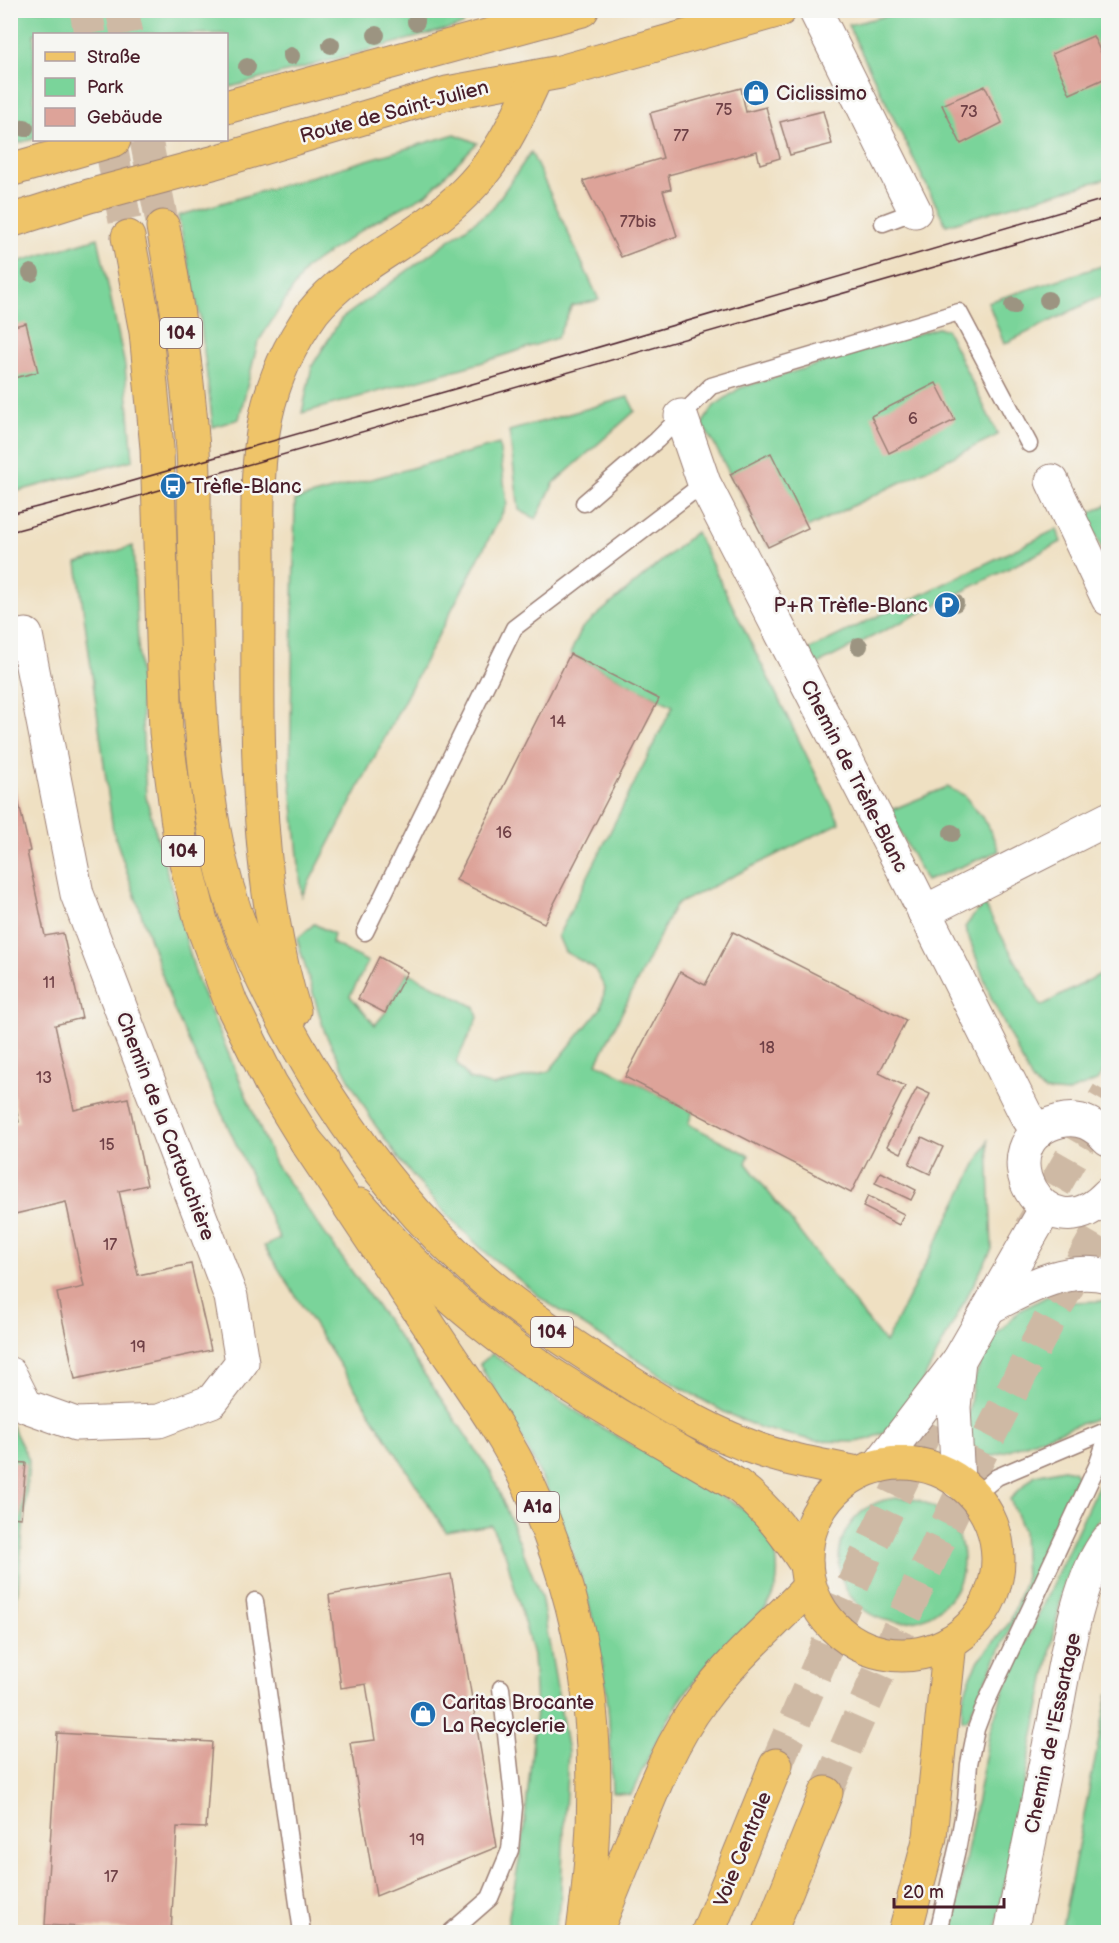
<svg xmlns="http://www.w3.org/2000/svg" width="1119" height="1943" viewBox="0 0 1119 1943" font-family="'Balsamiq Sans',sans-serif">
<rect width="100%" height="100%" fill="#f6f6f2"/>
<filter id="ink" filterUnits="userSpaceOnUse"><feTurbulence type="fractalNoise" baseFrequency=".0167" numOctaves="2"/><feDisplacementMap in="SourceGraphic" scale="12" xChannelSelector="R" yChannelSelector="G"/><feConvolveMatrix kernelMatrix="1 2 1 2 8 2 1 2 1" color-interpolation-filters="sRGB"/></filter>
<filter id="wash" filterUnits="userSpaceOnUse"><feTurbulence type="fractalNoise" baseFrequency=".008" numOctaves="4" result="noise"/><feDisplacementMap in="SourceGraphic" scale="24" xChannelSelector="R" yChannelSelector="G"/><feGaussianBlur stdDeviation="1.35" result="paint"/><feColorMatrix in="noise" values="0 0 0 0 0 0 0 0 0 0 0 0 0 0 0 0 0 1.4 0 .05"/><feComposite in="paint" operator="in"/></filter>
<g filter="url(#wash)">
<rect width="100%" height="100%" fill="#efe0c2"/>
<g fill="#7ad49a" stroke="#627a62" stroke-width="1.5">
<path d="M11,10H466V11L463,25L227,88L226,34H34V139L11,145Z"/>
<path d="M911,10L1108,11V178L946,225L848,25Z"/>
<path d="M455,134L477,143L427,194L371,224L306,268L258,342L239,419L213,427L200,317L178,216Z"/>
<path d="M531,152L599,300L572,306L557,338L480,363L302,413L312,366L341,319L492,209Z"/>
<path d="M98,238L125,366L133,460L11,493V264Z"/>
<path d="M1108,264V293L1004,344L988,302Z"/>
<path d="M937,328L946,329L998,435L768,547L714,444L702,424L714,406L740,388Z"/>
<path d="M628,397L635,411L554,483L536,519L519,510L509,431Z"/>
<path d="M499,444L507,504L302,896L290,775L295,500Z"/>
<path d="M1108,504V561L1086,515Z"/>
<path d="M1057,529L1061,542L816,665L808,650Z"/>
<path d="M696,532L840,823L675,905L597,1063L693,1112L688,1124L749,1155L746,1163L885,1343L988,1141L992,1249L910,1405L884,1432L870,1439L855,1442L816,1441L760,1428L724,1412L678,1386L545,1301L485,1252L447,1215L402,1163L373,1122L349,1079L325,1033L297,939L314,924L334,934L332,943L368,962L350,996L375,1025L385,1013L407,972L475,1007L478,1018L456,1062L469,1079L493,1086L549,1071L601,1008L605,988L594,968L565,952L558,936L673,706L570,654L582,628Z"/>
<path d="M133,546L146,797L197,979L275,1164L408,1350L492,1474L541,1596L568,1752L560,1909L554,1932H506L523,1839L536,1710L533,1655L506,1556L491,1525L446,1532L264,1246L280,1239L174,1010L113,831L77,563Z"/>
<path d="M947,787L964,795L988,825L999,851L926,881L889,811Z"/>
<path d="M983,903L1041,1006L1108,970V1064L1097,1081L1066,1093L1045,1091L1033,1083L990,995L965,927Z"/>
<path d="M1063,1288L1065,1302L1108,1301V1414L987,1458L975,1454L966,1429L973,1383L983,1358L996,1335L1019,1311Z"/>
<path d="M492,1354L594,1423L753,1514C758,1521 766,1528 770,1536C777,1550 779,1571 776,1586C771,1612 745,1627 727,1645C717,1654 707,1665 699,1675C669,1711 650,1753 631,1795L612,1792C610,1747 610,1701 601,1657C581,1552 538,1458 482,1369L480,1364Z"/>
<path d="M11,1424L29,1460L11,1669Z"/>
<path d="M1063,1469L1074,1471L1079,1480L1076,1489L969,1716L966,1720L962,1719V1703L968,1683L979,1660L1010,1622L1025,1580L1023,1531L1010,1499L1035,1475Z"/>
<path d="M1108,1470V1508C1088,1530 1076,1555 1064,1583L995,1932H948L957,1904L990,1731L1004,1689L1099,1484Z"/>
<circle cx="901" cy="1560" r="62"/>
<path d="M1108,1693V1932H1061Z"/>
</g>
<g id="blocks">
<g fill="#dda399">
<path d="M1093,36L1108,67V77L1070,94L1052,54Z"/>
<path d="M985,86L1002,123L961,144L942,105Z"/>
<path d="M741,88L746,112L766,107L780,158L760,164L757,151L668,175L671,189L663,191L677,236L621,257L583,181L663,158L650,113Z"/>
<path d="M823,111L832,144L790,155L780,122Z"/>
<path d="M26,323L38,372L10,379V327Z"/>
<path d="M936,383L955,420L889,453L871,416Z"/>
<path d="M771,453L808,528L768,547L730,474Z"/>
<path d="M570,654L659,699L544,923L456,880Z"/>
<path d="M10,766L30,851L27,852L45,936L63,933L82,1018L55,1025L74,1110L128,1098L147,1185L119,1191L138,1275L191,1264L211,1350L75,1379L57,1293L84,1287L66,1202L11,1215L10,1124L19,1122L10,1081Z"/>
<path d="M733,932L906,1020L879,1073L905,1086L851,1193L625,1077L680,972L705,985Z"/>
<path d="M379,957L407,972L385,1013L358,999Z"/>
<path d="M917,1088L930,1094L901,1153L887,1146Z"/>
<path d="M922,1137L943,1147L930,1174L909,1164Z"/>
<path d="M881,1172L916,1190L911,1200L875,1183Z"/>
<path d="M868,1196L904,1214L899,1225L863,1207Z"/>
<path d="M10,1462L26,1463L21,1518L10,1517Z"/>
<path d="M451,1574L497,1847L376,1896L350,1743L375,1740L366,1684L341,1688L329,1595Z"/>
<path d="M57,1733L212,1742L206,1828L177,1827L171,1932L45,1925Z"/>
</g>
</g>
</g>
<g filter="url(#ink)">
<use href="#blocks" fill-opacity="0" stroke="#9c8076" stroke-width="1.5"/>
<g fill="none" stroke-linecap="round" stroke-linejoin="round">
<g stroke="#ceb9a4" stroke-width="33" stroke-dasharray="33 16" stroke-linecap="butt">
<path d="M86,10L90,34"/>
<path d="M122,10L127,34"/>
<path d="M110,140L128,237"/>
<path d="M146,140L163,227"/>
</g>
<g stroke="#ceb9a4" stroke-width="33" stroke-dasharray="33 16" stroke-linecap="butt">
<path d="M1030,1229L1108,1093"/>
<path d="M776,1765L861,1566L946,1389"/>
<path d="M826,1793C912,1596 999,1401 1108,1216"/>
</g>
<defs>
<g id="lane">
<path d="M883,223L915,211"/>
<path d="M584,503L657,440L711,386L959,312L1029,444"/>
<path d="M365,932L514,628L704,483"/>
<path d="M974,1496L997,1477L1108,1430"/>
<path d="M255,1601L302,1932"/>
<path d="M451,1932L490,1898L510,1850L514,1807L501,1688"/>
<path d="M938,1932L958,1845L966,1801L969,1764L976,1729L985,1705L1097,1466L1108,1434"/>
</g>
<g id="street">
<path d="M815,10L915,211"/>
<path d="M681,416L704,483L910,883L1025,1113L1038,1132"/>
<path d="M1052,481L1108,599"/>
<path d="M10,637L26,635L77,894L231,1297L242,1362L212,1401L159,1421L76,1424L26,1406L10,1374"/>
<path d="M924,912L1108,819"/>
<path d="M1108,1139C1095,1125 1080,1116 1060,1121C981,1140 1044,1262 1108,1194"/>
<path d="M990,1307C1027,1288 1066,1265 1108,1276"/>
<path d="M878,1466L959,1360L1046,1208"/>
<path d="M958,1482L954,1407L959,1360"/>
<path d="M1011,1932C1025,1862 1040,1792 1054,1722C1064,1671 1076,1579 1108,1540"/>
</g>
<g id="primary">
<path d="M226,107L582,10"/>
<path d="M10,170L114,140"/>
<path d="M10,221L89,196L212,163L447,93L560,72L780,10"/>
<path d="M163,227C176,297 187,366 192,437C195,466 194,495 194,524C197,626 196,729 214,830C229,918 266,993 311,1069C352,1137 398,1200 456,1254C505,1302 562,1339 620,1376C659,1401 700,1427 744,1444C780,1459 820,1465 858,1473"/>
<path d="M128,237L146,332L157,448L166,732L180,839L201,921L231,1003L271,1084L306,1141L323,1161"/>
<path d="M294,1011C253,877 258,728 258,589C259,532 254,472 266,416C274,378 290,344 313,312C343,274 391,251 429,223C488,180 507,141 536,77"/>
<path d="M360,1205C413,1268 477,1324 545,1370C607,1411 673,1447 737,1485C766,1507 786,1534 806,1564"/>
<circle cx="902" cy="1559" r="96"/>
</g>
<g id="highway">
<path d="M306,1141C351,1208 395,1275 440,1342C472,1389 506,1436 530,1488C597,1633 605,1777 583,1932"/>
<path d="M596,1932C608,1901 621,1870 633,1839C652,1791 671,1741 702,1700C733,1658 773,1625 809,1587"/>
<path d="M708,1932L776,1765"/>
<path d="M770,1932L826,1793"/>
<path d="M905,1932L930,1837L950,1642"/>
</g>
</defs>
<use href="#lane" stroke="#9c8076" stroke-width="19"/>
<use href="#street" stroke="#9c8076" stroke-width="35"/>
<use href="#primary" stroke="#9c8076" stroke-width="35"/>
<use href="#highway" stroke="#9c8076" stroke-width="35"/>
<use href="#lane" stroke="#fff" stroke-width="16"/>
<use href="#street" stroke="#fff" stroke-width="33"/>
<use href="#primary" stroke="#efc469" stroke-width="33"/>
<use href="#highway" stroke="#efc469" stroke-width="33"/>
<g stroke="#4a1f2b" stroke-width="1.5">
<path d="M10,514L76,497L486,380L1108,198"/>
<path d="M10,532L80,513L1108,217"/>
</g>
</g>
<g fill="#9c9481">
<circle cx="416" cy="22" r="9"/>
<circle cx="376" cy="35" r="9"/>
<circle cx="331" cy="45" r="9"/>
<circle cx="291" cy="56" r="9"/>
<circle cx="247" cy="67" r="9"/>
<circle cx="25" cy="128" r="9"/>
<circle cx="31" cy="273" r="9"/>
<circle cx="1048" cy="300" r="9"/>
<circle cx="1013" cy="306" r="9"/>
<circle cx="955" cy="603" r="9"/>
<circle cx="859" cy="646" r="9"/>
<circle cx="952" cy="833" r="9"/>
</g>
</g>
<defs>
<symbol id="shop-disc" viewBox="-11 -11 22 22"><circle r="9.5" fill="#1f6fb2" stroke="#f6f6f2"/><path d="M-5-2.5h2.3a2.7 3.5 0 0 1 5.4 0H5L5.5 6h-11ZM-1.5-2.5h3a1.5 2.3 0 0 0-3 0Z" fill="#fff"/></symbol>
<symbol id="bus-disc" viewBox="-11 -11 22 22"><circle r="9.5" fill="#1f6fb2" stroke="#f6f6f2"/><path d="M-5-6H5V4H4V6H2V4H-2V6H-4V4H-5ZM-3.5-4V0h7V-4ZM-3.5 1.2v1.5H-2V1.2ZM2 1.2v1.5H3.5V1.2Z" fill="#fff"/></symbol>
<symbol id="parking-disc" viewBox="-11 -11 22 22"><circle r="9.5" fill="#1f6fb2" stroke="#f6f6f2"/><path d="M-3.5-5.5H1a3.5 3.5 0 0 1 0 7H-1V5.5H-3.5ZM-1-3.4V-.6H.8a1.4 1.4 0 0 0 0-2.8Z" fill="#fff"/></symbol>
</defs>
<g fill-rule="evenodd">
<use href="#shop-disc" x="741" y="78" width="30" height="30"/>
<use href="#bus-disc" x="158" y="471" width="30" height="30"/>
<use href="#parking-disc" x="932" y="590" width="30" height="30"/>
<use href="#shop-disc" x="408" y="1699" width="30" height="30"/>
</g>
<g text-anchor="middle" stroke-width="5" stroke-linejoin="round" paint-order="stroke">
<g font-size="16" fill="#6f4046">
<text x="724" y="115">75</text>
<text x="969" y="117">73</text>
<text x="681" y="141">77</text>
<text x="638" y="227">77bis</text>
<text x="913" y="424">6</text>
<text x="558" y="727">14</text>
<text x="504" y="838">16</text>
<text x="49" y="988">11</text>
<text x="767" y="1053">18</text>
<text x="44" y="1083">13</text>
<text x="107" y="1150">15</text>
<text x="110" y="1250">17</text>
<text x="138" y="1352">19</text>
<text x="417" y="1845">19</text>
<text x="111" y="1882">17</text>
</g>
<g fill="#f6f6f2" stroke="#7e6067" stroke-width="1.5">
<rect x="160" y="318" width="42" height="30" rx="4.5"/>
<rect x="162" y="836" width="42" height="30" rx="4.5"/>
<rect x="531" y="1317" width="42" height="30" rx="4.5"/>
<rect x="517" y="1492" width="42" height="30" rx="4.5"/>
</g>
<g font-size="18" font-weight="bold" fill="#4a1f2b">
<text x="181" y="339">104</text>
<text x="183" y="857">104</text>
<text x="552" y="1338">104</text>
<text x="538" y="1513">A1a</text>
</g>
<g font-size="20" fill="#4a1f2b" stroke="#f6f6f2" text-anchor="start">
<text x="776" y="100">Ciclissimo</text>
<text x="192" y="493">Trèfle-Blanc</text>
<text x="928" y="612" text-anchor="end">P+R Trèfle-Blanc</text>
<text x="442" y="1709">Caritas Brocante<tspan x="442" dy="23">La Recyclerie</tspan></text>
</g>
<g font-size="20" fill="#4a1f2b" stroke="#f6f6f2">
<text transform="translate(394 111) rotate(-15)" y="7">Route de Saint-Julien</text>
<text transform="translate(855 776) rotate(63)" y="7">Chemin de Trèfle-Blanc</text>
<text transform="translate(166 1126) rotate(69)" y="7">Chemin de la Cartouchière</text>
<text transform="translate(1052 1733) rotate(-78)" y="7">Chemin de l'Essartage</text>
<text transform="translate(742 1849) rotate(-68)" y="7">Voie Centrale</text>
</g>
</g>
<rect width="1119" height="1943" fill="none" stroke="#f6f6f2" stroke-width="36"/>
<rect x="33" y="33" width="195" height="108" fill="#f6f6f2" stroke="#b1a0a2" stroke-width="1.5"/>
<rect x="45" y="52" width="30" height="9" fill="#efc469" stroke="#b1a0a2" stroke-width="1.5"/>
<text x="87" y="63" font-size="18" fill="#4a1f2b">Straße</text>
<rect x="45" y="78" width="30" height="18" fill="#7ad49a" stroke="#b1a0a2" stroke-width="1.5"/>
<text x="87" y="93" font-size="18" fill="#4a1f2b">Park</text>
<rect x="45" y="108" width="30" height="18" fill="#dda399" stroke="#b1a0a2" stroke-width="1.5"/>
<text x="87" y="123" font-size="18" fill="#4a1f2b">Gebäude</text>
<path d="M894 1898v9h110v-9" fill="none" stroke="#4a1f2b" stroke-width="3"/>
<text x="903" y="1898" font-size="18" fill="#4a1f2b" stroke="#f6f6f2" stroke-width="4.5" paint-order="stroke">20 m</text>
</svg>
